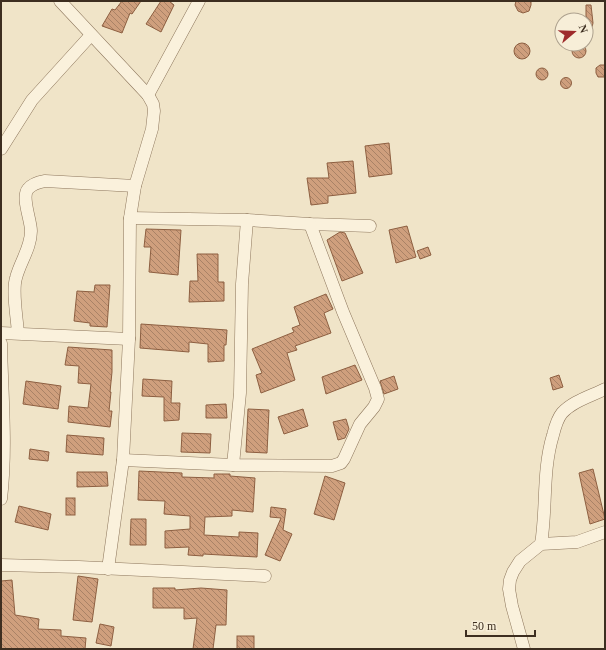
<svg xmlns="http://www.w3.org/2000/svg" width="606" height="650" viewBox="0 0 606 650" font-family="Georgia,serif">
<defs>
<pattern id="building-back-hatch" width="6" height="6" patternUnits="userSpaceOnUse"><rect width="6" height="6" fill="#cf9f7d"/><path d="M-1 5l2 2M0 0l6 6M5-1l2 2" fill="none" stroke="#a98266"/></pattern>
</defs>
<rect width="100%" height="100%" fill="#f0e4c8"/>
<g fill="url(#building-back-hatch)" stroke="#8d5f41">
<path d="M122,1H141L132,14L130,13L122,33L102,26L112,9L115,10Z"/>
<path d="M161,1H169L174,5L161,32L146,24Z"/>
<path d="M516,1H531V5L529,11L523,13L518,11L515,5Z"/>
<path d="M586,5H591L593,23L589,40H586Z"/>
<circle cx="522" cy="51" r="8"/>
<circle cx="579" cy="51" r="7"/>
<path d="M600,65H605V77H598L596,73V68Z"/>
<circle cx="542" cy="74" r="6"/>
<circle cx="566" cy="83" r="5.5"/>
<path d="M389,143L392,174L369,177L365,146Z"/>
<path d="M353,161L356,193L328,196V203L311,205L307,178H329L327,163Z"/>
<path d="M407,226L416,257L396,263L389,230Z"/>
<path d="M146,229L181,230L178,275L149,272L151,247H144Z"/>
<path d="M340,232L345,233L363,273L342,281L327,240Z"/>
<path d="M428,247L431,255L420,259L417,251Z"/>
<path d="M197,254H218V282H224V301L189,302L190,281H198Z"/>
<path d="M95,285H110L107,327L90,326V323L74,321L77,291L94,292Z"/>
<path d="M326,294L333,309L324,313L331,333L295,346L297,350L287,353L295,380L261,393L256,375L262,373L252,349L294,332L292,328L300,325L294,307Z"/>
<path d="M141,324L227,330L226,345H224V361L208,362V344L189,342V352L140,348Z"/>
<path d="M68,347L112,350V372L110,392H111L109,411H112L110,427L68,422L69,406L88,408L91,384L78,383L79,366L65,365Z"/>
<path d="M355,365L362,380L326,394L322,377Z"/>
<path d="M559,375L563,387L553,390L550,378Z"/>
<path d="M394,376L398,389L384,394L380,381Z"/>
<path d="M143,379L172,381L171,403H180L179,420L164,421V397L142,396Z"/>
<path d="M26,381L61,386L58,409L23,404Z"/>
<path d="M226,404L227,418H206V405Z"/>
<path d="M248,409L269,410L267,453L246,452Z"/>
<path d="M303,409L308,426L284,434L278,417Z"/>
<path d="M346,419L349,429L345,438L338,440L333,422Z"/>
<path d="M182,433L211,434L210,453L181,452Z"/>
<path d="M67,435L104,438L103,455L66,452Z"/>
<path d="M30,449L49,452L48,461L29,459Z"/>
<path d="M593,469L605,519L590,524L579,473Z"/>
<path d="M139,471L182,473V477L214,478V474H230V476L255,478L253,512L232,510V516L205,517L204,535L239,537V532L258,533L257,557L203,554V556L188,555L189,547L165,548V531L190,529V516L164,514L165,501L138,500Z"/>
<path d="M77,472H107L108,486L77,487Z"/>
<path d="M325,476L345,483L334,520L314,514Z"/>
<rect x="66" y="498" width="9" height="17"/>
<path d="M19,506L51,514L48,530L15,522Z"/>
<path d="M271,507L286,509L283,530L292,534L280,561L265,555L281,518L270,517Z"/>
<path d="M131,519H146V545H130Z"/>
<path d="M78,576L98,579L92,622L73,620Z"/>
<path d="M12,580L15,615L39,619L38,629L61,630V636L86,638L85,649H1V581Z"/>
<path d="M153,588H175V590L201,588L227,590L226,625H216L213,649H193L197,618L184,619V608H153Z"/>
<path d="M100,624L114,627L111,646L96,643Z"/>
<rect x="237" y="636" width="17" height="13"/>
</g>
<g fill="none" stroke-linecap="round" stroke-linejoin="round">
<defs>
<g id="minor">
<path d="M60,1L148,95L153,104L154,111L152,129L135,186L130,218L129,339L123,460L108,569"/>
<path d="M148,95L199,1"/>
<path d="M1,149L32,100L91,35"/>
<path d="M130,218L247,220L310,224L370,226"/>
<path d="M1,333L129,339"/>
<path d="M18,333C17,318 12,291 16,278C20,262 31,248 31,231C31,220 21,197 28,189C32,184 39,182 45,181L135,186"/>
<path d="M1,343C2,396 7,447 1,499"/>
<path d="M123,460L233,465L332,466L341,463L344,459L360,424L374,407L378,399L375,388L343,312L310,224"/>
<path d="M233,465L240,393L242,284L247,220"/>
<path d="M541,544C547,508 542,471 553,435C555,427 557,419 562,413C573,401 591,396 605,389"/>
<path d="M1,565L79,567L265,576"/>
<path d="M524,649L512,606L509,589L510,580L513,572L520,561L541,544L577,542L605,532"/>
</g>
</defs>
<use href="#minor" stroke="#8d765c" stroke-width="13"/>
<use href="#minor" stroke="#faf1dc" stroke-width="12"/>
</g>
<rect width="606" height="650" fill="none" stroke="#3d2e20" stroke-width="4"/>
<g transform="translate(574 32) rotate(71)"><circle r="19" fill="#f7eed8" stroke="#ada18e"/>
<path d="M0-3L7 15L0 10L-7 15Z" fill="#9e2a2b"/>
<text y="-6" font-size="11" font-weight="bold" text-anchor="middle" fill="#3d2e20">N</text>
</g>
<path d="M466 630v6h69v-6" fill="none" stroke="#3d2e20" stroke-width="2"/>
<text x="472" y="630" font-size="12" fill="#3d2e20" stroke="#f7eed8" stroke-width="3" paint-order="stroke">50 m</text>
</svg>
